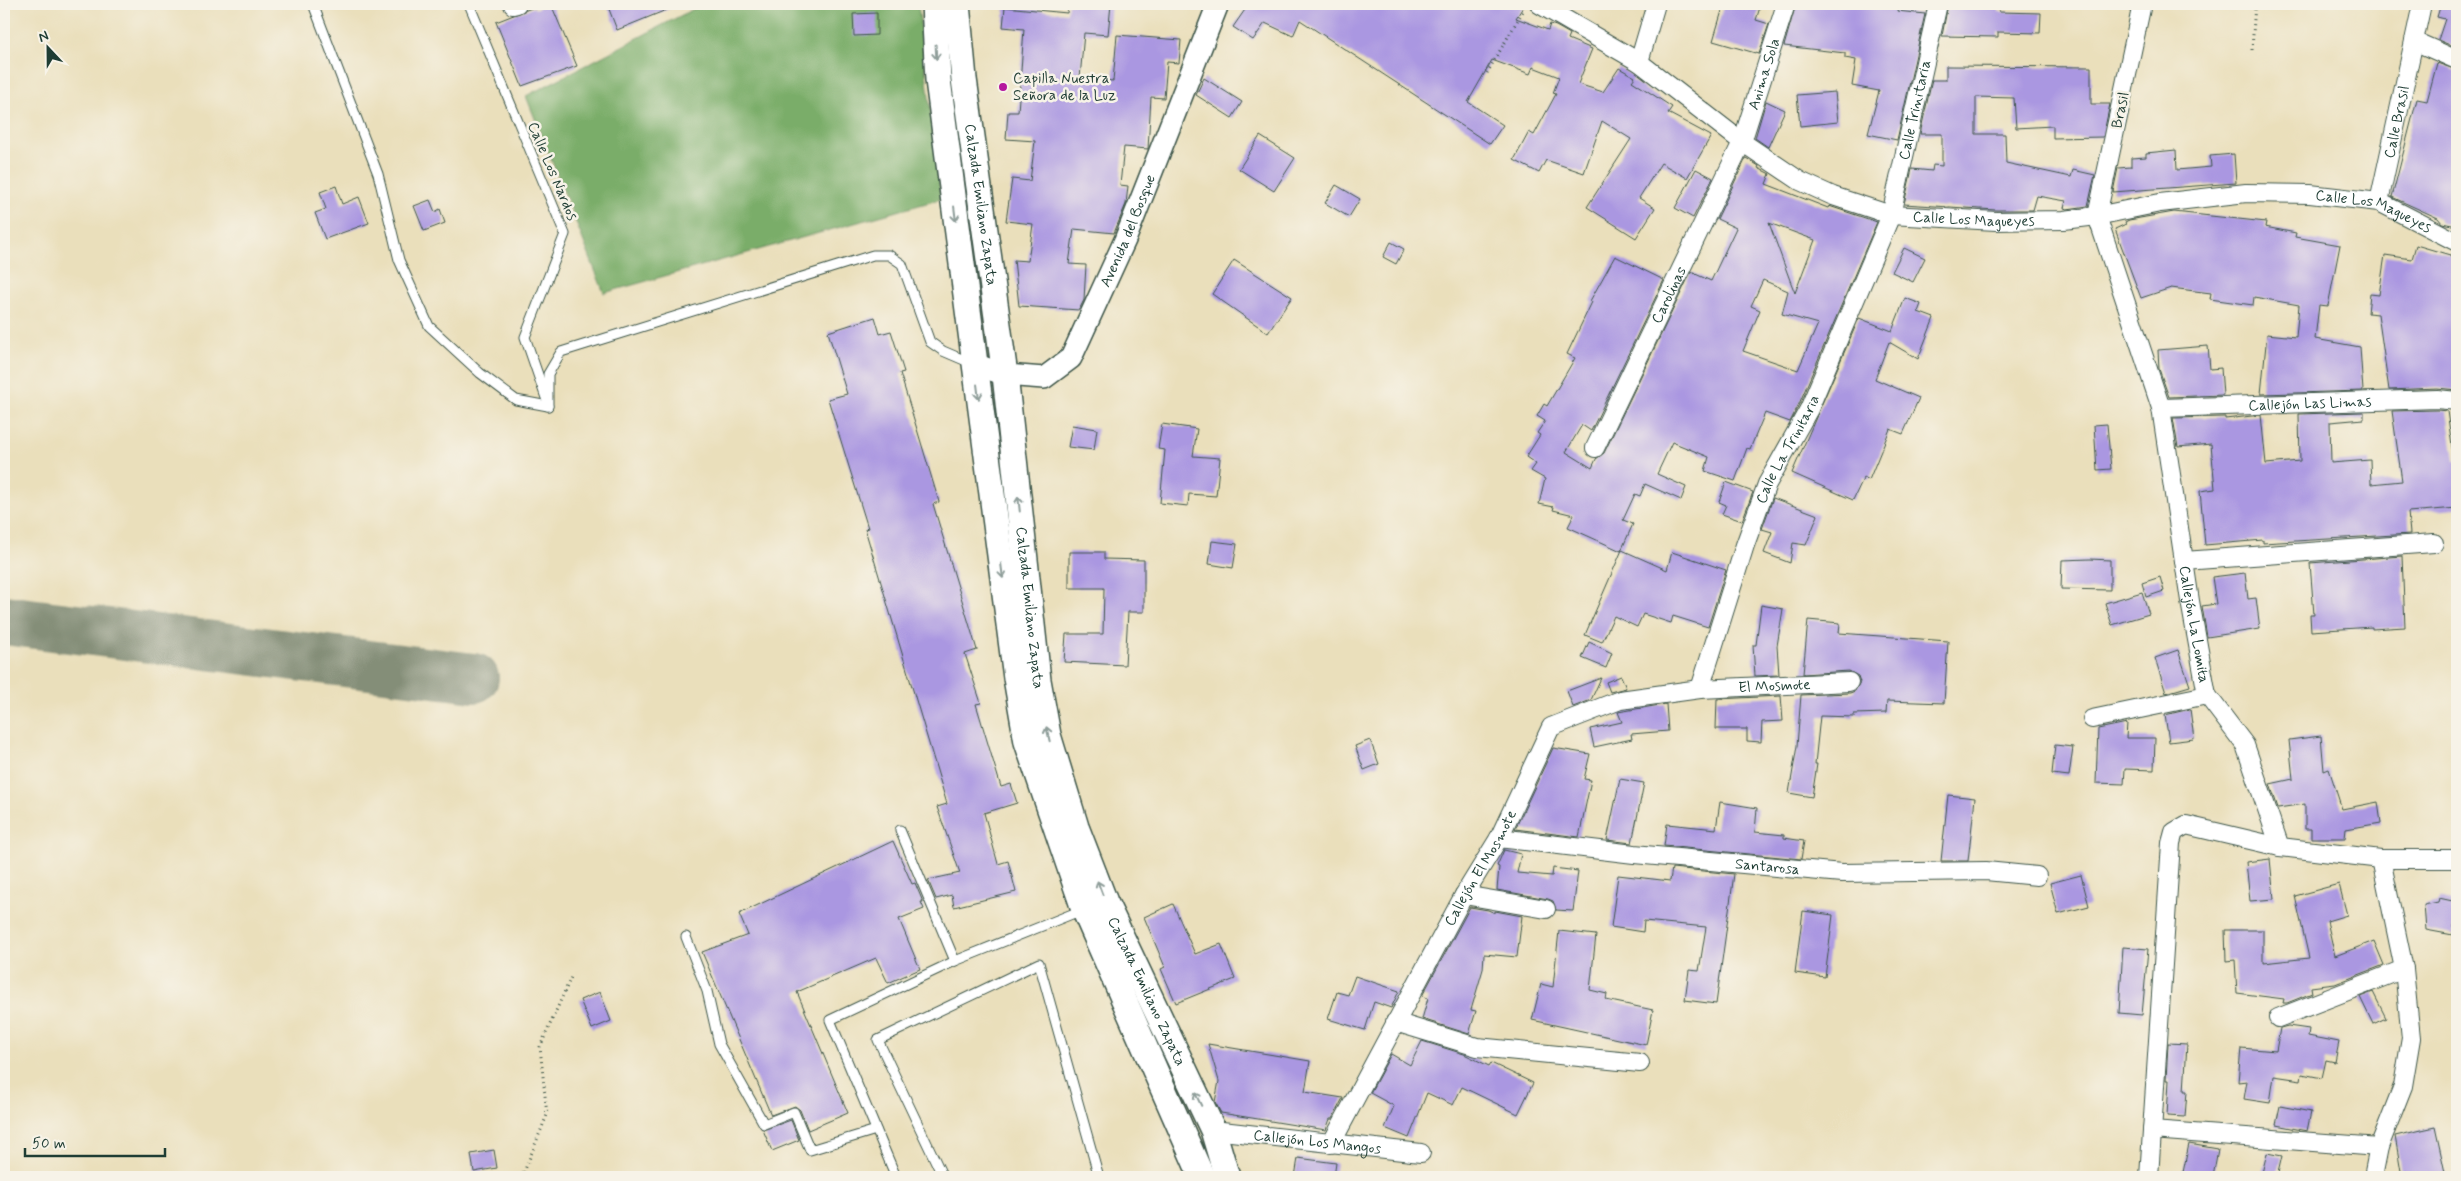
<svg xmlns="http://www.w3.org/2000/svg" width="2461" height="1181" viewBox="0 0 2461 1181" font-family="Mynerve,sans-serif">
<rect width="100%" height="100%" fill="#f7f3e8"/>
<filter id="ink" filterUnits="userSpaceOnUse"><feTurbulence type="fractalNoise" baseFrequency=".02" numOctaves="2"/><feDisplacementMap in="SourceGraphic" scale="10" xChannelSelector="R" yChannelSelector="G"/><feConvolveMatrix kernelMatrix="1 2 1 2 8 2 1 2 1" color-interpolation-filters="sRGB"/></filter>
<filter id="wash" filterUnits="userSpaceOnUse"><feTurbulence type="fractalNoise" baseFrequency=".0096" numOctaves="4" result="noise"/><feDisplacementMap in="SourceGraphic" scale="20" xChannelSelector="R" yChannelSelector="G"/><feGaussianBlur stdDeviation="1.12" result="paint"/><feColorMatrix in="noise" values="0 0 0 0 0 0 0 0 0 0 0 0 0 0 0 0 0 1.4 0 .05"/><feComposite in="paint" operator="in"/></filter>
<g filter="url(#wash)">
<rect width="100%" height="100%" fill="#eadfbb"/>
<path fill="#7aad69" stroke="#4c754e" d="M703,4H918L941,199L604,293L526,96Z"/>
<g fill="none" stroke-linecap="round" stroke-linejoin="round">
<path stroke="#848e78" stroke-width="50" d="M4,620L474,678"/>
</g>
<g id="blocks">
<g fill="#aa97e1" fill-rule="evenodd">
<path d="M548,4H551L577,66L522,86L496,22L534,7L535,9Z"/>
<path d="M607,4H681L617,30Z"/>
<path d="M1068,4H1111L1108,35L1084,33L1080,78L1113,81L1117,35L1181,40L1179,63L1167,62L1164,98L1151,97L1148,149L1124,147L1120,185L1128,186L1126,204L1114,233L1074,229L1069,264L1086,265L1084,300L1079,310L1019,306L1014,260L1028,261L1033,224L1006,221L1012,179L1030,181L1035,141L1006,139L1008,112H1018L1024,29L1003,27L1005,7L1067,13Z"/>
<path d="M1249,4H1525L1516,18L1548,30L1550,24L1556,26L1570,34L1568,39L1592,49L1578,84L1603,92L1619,68L1635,77L1632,81L1672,107L1668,113L1711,136L1687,178L1661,163L1639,198L1655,208L1636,238L1587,207L1631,139L1602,121L1584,173L1546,160L1539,173L1514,160L1529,132L1534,135L1556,94L1553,93L1559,77L1533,67L1530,74L1492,60L1468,102L1503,125L1490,144L1300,20L1293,36L1265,23L1253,40L1233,27Z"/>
<path d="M1724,4H1761L1756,20L1769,24L1759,54L1713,41Z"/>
<path d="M1796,4H1898L1897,11L1925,14L1897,140L1868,134L1879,91L1852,86L1856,60L1845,58V53L1784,46Z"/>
<path d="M1948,4H1999V12L2041,13L2040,33L1998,32V37L1942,36Z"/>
<path d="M2441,4H2457V48L2438,40L2445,19L2437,17Z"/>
<path d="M877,13V35L854,36L853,14Z"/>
<path d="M2437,63L2457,70V226L2442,223L2438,218L2392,197L2417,99L2427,101Z"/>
<path d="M1946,66L2091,67V104H2110L2103,137L2053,138V126L2016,128L2014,98L1976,97V134H2005L2006,163L2071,177L2073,170L2095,175L2088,206L2067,209L2064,208L2066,201L2037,196L2033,210H1996L1904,204L1912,169L1932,171L1933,165L1942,166V134H1920L1932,80H1946Z"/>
<path d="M1204,78L1242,102L1232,118L1196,95Z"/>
<path d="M1835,92L1838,122L1800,126L1797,95Z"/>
<path d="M1766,101L1785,110L1768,147L1755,138Z"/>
<path d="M1260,136L1295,158L1274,191L1239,169Z"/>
<path d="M2176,150L2177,170L2211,167L2210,156L2234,154L2236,183L2113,192L2118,168L2131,167V158L2146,157V153Z"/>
<path d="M1746,158L1759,166L1758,168L1770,174L1766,184L1828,208L1829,206L1877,222L1799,404L1790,422L1765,413L1750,449L1747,448L1735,481L1705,471L1709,457L1672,442L1657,474L1686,487L1681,500L1645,484L1640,496L1635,494L1623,520L1633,524L1621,551L1568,527L1574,515L1553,510L1554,507L1539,504L1545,479L1531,471L1536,464L1526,457L1540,435L1537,433L1545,421L1537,416L1544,404L1547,406L1575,358L1567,354L1592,302L1590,301L1615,256L1664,280L1591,431L1582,425L1566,452L1592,468L1596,459L1604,453L1691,272L1711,281L1736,228L1717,219ZM1769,223L1815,240L1795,293L1791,283ZM1763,280L1788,291L1782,314L1818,324L1798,370L1743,351L1760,310L1751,306Z"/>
<path d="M1696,169L1713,178L1693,218L1675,208Z"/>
<path d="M1336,185L1360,199L1349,217L1325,203Z"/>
<path d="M336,186L342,204L359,197L369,223L325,239L315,213L326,209L320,192Z"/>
<path d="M430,200L435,212L440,209L445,223L424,231L414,206Z"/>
<path d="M2174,212L2266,222L2265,227L2296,233L2295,237L2340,245L2328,306L2319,305L2315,339L2360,347L2363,391L2261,394L2267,334L2296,337L2299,305L2254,297L2253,305L2210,299L2211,293L2171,288L2141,298L2115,229L2126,224L2125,222L2129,220Z"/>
<path d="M1391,242L1404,249L1396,264L1383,257Z"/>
<path d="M2416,245L2450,255V257L2457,260V390L2437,388L2389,390L2378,314L2368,313L2370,294L2379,295L2385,255L2412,259Z"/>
<path d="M1904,248L1925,258L1913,282L1892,272Z"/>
<path d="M1234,260L1292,297L1268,333L1212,294Z"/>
<path d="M1905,298L1921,304L1918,312L1934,318L1918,359L1889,342L1875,379L1919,398L1903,434L1890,429L1869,480L1864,477L1853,500L1792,473L1859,318L1892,331Z"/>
<path d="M875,317L880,334L891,331L904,372L900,373L939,502L933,504L977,650L965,654L981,703L976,704L1001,787L1011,784L1017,803L984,813L998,864L1008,861L1016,892L954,907L952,895L936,899L928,880L960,873L937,807L947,804L865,529L868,528L828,399L847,394L828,332Z"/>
<path d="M2208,346L2210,369L2221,368L2223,395L2169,397L2159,369L2158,350Z"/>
<path d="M2437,410L2447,411L2454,460H2457V508L2408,512L2410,534L2263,543V540L2205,545L2200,491L2215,489L2211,444L2178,447L2173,418L2225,417V419L2261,415L2266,464L2300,461L2299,414L2364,412V419L2330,422L2331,463L2370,460L2371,484L2402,481L2392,411Z"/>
<path d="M1162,424L1197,429L1193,456L1220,458L1216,496L1189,494L1188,506L1160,503L1165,450L1158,449Z"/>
<path d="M2107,424L2111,469L2097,470L2094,425Z"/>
<path d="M1072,425L1097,429L1094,450L1068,447Z"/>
<path d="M1726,482L1753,492L1742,521L1722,514L1726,505L1719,502Z"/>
<path d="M1773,498L1818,515L1806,545L1793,543L1790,563L1764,553L1772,532L1762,529Z"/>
<path d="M1212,541L1237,544L1233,568L1209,564Z"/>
<path d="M1622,550L1667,570L1672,552L1726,570L1708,627L1673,616L1671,623L1643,614L1637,627L1614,616L1602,642L1585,635Z"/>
<path d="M1069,552H1104V559L1144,560V612H1128L1125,665L1064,662L1066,634H1103L1104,588H1069Z"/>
<path d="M2402,556L2405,627L2372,629V627L2311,631L2310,615H2314L2310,563Z"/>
<path d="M2090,559L2110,560V590L2061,589L2062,560Z"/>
<path d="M2245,573L2248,599L2256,598L2260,629L2207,637L2202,606L2216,604L2212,577Z"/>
<path d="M2160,577L2164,591L2146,597L2142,583Z"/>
<path d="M2142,592L2149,614L2112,625L2105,603Z"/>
<path d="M1761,605L1783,609L1777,646L1779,675L1755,676L1753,645H1756Z"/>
<path d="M1808,620L1840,623L1839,633L1948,641L1944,703L1887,701L1886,713L1854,714V717L1820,716L1815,764H1817L1812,797L1789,793L1797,746L1801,695L1850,693L1855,691L1860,682L1858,676L1849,671L1803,674Z"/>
<path d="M1589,642L1612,653L1606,668L1582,658Z"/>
<path d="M2178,650L2190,686L2166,693L2155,658Z"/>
<path d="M1621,676L1626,688L1610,692L1606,682Z"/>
<path d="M1601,678L1591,700L1573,707L1567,691Z"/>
<path d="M1781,696L1783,721L1762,722L1761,742L1747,741V729H1716L1717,699Z"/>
<path d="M1666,704L1668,731L1631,734L1632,739L1594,747L1590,729L1622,722L1618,712Z"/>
<path d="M2190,709L2194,739L2169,742L2165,715Z"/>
<path d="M2127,723L2126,738H2155L2154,770L2125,769L2124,784L2096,783L2098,729Z"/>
<path d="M2321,736L2324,771L2329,769L2342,809L2378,802L2381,823L2346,829L2345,838H2311V829H2305V804L2278,808L2270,784L2293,779L2289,740Z"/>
<path d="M1370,740L1379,764L1364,770L1355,746Z"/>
<path d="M2055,745L2073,747L2069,776L2052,774Z"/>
<path d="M1553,748L1590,754L1584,779L1591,780L1579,837L1515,829Z"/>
<path d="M1620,779L1644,783L1632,843L1607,840Z"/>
<path d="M1948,795L1975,798L1968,861H1941Z"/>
<path d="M1720,802L1757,808L1755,832L1784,835V838L1804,841L1801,859L1664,846L1667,824L1716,829Z"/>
<path d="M893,841L912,884L915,883L923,902H921L924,909L899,919L920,969L888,983L876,958L797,992L848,1113L808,1130L800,1110L795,1106L771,1115L702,952L748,935L739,914Z"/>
<path d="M1504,850L1521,854L1517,873L1552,876L1553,868L1578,871L1573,911L1556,910L1553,901L1548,899L1497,890L1499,867L1497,866Z"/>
<path d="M2270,859L2274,899L2250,901L2246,862Z"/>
<path d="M1672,868L1734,874L1716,1004L1685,1000L1689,970L1699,971L1706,927L1644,921L1643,932L1611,927L1618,875L1670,881Z"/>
<path d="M2081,875L2089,906L2058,914L2050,883Z"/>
<path d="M2339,884L2347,915L2327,921L2335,956L2374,941L2384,965L2335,984L2311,987L2312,993L2287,1003H2283L2284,999L2237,993L2235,960L2226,961L2225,930H2263V963L2309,958L2295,896Z"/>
<path d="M2439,898L2457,902L2453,935L2426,930L2424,905L2438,902Z"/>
<path d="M1173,904L1195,954L1221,944L1235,979L1176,1003L1161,969L1165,967L1144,917Z"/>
<path d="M1470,907L1488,910L1495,913V911L1522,916L1517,957L1484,954L1483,969L1471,1010L1476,1011L1469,1034L1422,1019L1428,998L1422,996Z"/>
<path d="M1803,911L1833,915L1825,977L1795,973Z"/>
<path d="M1559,931L1596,935L1590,990L1607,994L1606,1000L1653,1010L1646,1045L1532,1020L1541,984L1553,987Z"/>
<path d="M2123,947L2148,949L2142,1015L2119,1013Z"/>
<path d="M1355,976L1399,991L1391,1008L1374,1002L1365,1030L1328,1019L1337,992L1348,995Z"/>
<path d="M600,992L611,1021L592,1029L580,1000Z"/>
<path d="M2373,992L2386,1018L2373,1024L2360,997Z"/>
<path d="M2288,1026L2309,1029L2308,1036L2339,1042L2335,1062L2326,1060L2322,1078L2302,1074L2301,1080L2274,1076L2270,1103L2244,1099L2247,1081L2238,1082L2241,1048L2276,1051L2280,1028Z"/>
<path d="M1422,1041L1464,1054L1489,1066L1491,1063L1533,1083L1518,1114L1462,1087L1453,1105L1427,1093L1409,1138L1385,1128L1394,1106L1370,1093L1391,1054L1410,1065Z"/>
<path d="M2168,1043L2187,1044L2184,1091H2187L2185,1117L2167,1116L2169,1080H2166Z"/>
<path d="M1208,1044L1310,1061L1305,1092L1343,1098L1332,1119H1330L1326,1130L1221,1113L1215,1102L1219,1081Z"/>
<path d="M2280,1106L2311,1112L2307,1131L2276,1125Z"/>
<path d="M791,1120L799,1140L772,1151L763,1130Z"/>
<path d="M2435,1127L2446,1177H2402L2395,1136Z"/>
<path d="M2189,1144L2218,1149L2213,1177H2182Z"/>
<path d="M494,1150L497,1168L474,1172L471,1154Z"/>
<path d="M2267,1153L2282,1156L2277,1177H2261Z"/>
<path d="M1298,1158L1336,1163L1334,1177H1295Z"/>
</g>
</g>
</g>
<g filter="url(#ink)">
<use href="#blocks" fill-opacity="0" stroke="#3d5548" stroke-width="1"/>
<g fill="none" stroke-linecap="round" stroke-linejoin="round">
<defs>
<g id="service">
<path d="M313,4L378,174L399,260L429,326L480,373L516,400L548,406"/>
<path d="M469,4L565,234L525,337L546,398"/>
<path d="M548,406V374L561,352L873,255H889L902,264L930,342L943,351L971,363"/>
<path d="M900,830L955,961L1082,910"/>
<path d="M686,937L707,991L719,1044L764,1124L794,1112L810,1150L876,1130"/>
<path d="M896,1177L830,1020L955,961"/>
<path d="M943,1177L878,1040L1039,963L1099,1177"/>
</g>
<g id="minor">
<path id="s1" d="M1539,4L1639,62L1742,142L1800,181L1833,196L1891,215L1996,221L2064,220L2097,216L2160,203L2246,193L2310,194L2379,202L2457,242"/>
<path id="s2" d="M2142,4L2097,216L2161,408L2190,601L2207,695L2245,745L2280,847L2381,859H2457"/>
<path d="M513,5L517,4"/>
<path d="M2414,41L2457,60"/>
<path d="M1639,62L1656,4"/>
<path id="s3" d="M2379,202L2422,4"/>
<path id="s4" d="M2161,408L2437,399L2457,401"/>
<path id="s5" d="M1595,448L1742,142L1786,4"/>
<path d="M2184,561L2434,543"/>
<path id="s6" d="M1700,689L1745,545L1767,484L1809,409L1891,215L1938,4"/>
<path d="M2092,719L2207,695"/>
<path id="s7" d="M1499,838L1634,854L1842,873L1986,871L2037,876"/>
<path d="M1464,895L1546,909"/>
<path d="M2278,1018L2404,969"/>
<path d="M1395,1022L1477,1047L1640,1063"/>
<path id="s8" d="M1213,1130L1421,1153"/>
<path d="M2152,1130L2379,1147"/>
<path id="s9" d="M1331,1144L1464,895L1499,838L1551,727L1620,700L1700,689L1849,682"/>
<path d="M2149,1177L2171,843L2174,832L2186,825L2280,847"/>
<path d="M2373,1177L2379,1147L2403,1086L2411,1038L2404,969L2381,859"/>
</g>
<g id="tertiary">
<path id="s10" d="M975,364L1005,375L1044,378L1071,358L1125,240L1218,4"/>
</g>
<g id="secondary">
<path d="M934,4L938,80L1016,678L1027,742L1084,909L1202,1177"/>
<path id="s11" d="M957,4L964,79L1005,375L1038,680L1048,735L1076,827L1105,902L1213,1130L1227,1177"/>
</g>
</defs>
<use href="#service" stroke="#3d5548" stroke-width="11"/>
<use href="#minor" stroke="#3d5548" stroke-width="20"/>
<use href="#tertiary" stroke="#3d5548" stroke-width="24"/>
<use href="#secondary" stroke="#3d5548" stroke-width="28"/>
<g stroke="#3d5548" stroke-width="3" stroke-dasharray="1 4" stroke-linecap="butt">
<path d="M2252,50L2255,4"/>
<path d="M1487,73L1523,11"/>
<path d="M522,1177L547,1115L540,1047L572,975"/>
</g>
<use href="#service" stroke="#fff" stroke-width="9"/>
<use href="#minor" stroke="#fff" stroke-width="18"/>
<use href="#tertiary" stroke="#fff" stroke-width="21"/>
<use href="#secondary" stroke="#fff" stroke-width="25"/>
</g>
<defs><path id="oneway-shaft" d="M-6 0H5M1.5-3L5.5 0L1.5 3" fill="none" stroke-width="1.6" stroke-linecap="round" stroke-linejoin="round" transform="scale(1.25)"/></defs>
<g stroke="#8f9e9a">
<use href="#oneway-shaft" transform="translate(936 52) rotate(87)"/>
<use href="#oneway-shaft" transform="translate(955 214) rotate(83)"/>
<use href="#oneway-shaft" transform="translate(978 392) rotate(83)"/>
<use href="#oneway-shaft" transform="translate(1019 504) rotate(-96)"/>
<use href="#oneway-shaft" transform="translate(1002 571) rotate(83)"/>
<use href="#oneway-shaft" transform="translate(1048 734) rotate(-103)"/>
<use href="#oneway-shaft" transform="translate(1100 888) rotate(-111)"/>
<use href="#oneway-shaft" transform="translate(1198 1099) rotate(-116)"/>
</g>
</g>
<circle fill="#b5179e" stroke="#f7f3e8" stroke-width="2" cx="1003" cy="87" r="5"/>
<g text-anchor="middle" stroke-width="5" stroke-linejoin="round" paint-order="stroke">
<g font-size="15" fill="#1f3d34" stroke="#f7f3e8">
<text dy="5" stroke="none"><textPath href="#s5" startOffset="411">Anima Sola</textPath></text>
<text dy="5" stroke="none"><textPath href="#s6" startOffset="620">Calle Trinitaria</textPath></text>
<text transform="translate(2120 110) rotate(-78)" y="5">Brasil</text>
<text dy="5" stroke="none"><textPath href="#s3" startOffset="82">Calle Brasil</textPath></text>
<text transform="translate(553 171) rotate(67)" y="5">Calle Los Nardos</text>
<text dy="5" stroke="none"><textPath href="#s11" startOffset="202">Calzada Emiliano Zapata</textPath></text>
<text dy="5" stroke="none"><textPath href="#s1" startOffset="901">Calle Los Magueyes</textPath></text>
<text dy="5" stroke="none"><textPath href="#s1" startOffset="496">Calle Los Magueyes</textPath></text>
<text dy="5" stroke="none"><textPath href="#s10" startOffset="244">Avenida del Bosque</textPath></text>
<text dy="5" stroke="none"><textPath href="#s5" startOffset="170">Carolinas</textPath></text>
<text dy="5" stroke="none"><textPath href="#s4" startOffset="149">Callejón Las Limas</textPath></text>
<text dy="5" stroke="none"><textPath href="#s6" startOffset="256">Calle La Trinitaria</textPath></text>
<text dy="5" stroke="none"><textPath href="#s11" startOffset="608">Calzada Emiliano Zapata</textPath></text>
<text dy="5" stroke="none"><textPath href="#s2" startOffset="638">Callejón La Lomita</textPath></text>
<text dy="5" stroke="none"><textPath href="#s9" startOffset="701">El Mosmote</textPath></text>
<text dy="5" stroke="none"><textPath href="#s7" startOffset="270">Santarosa</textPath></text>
<text dy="5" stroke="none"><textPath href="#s9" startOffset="314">Callejón El Mosmote</textPath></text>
<text dy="5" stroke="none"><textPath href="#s11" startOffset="1012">Calzada Emiliano Zapata</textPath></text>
<text dy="5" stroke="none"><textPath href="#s8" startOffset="105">Callejón Los Mangos</textPath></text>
</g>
<g font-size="15" fill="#1f3d34" stroke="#f7f3e8" text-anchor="start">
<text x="1013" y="83">Capilla Nuestra<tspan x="1013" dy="17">Señora de la Luz</tspan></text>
</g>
</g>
<rect width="2461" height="1181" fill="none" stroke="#f7f3e8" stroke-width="20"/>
<g transform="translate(48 48) rotate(338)" stroke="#f7f3e8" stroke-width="4" paint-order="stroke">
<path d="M0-4L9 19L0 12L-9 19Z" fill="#1f3d34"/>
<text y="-8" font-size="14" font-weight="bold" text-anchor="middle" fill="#1f3d34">N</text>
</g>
<path d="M25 1148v8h140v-8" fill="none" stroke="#1f3d34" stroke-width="2.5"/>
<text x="32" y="1148" font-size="15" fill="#1f3d34" stroke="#f7f3e8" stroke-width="4" paint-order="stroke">50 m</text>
</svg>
